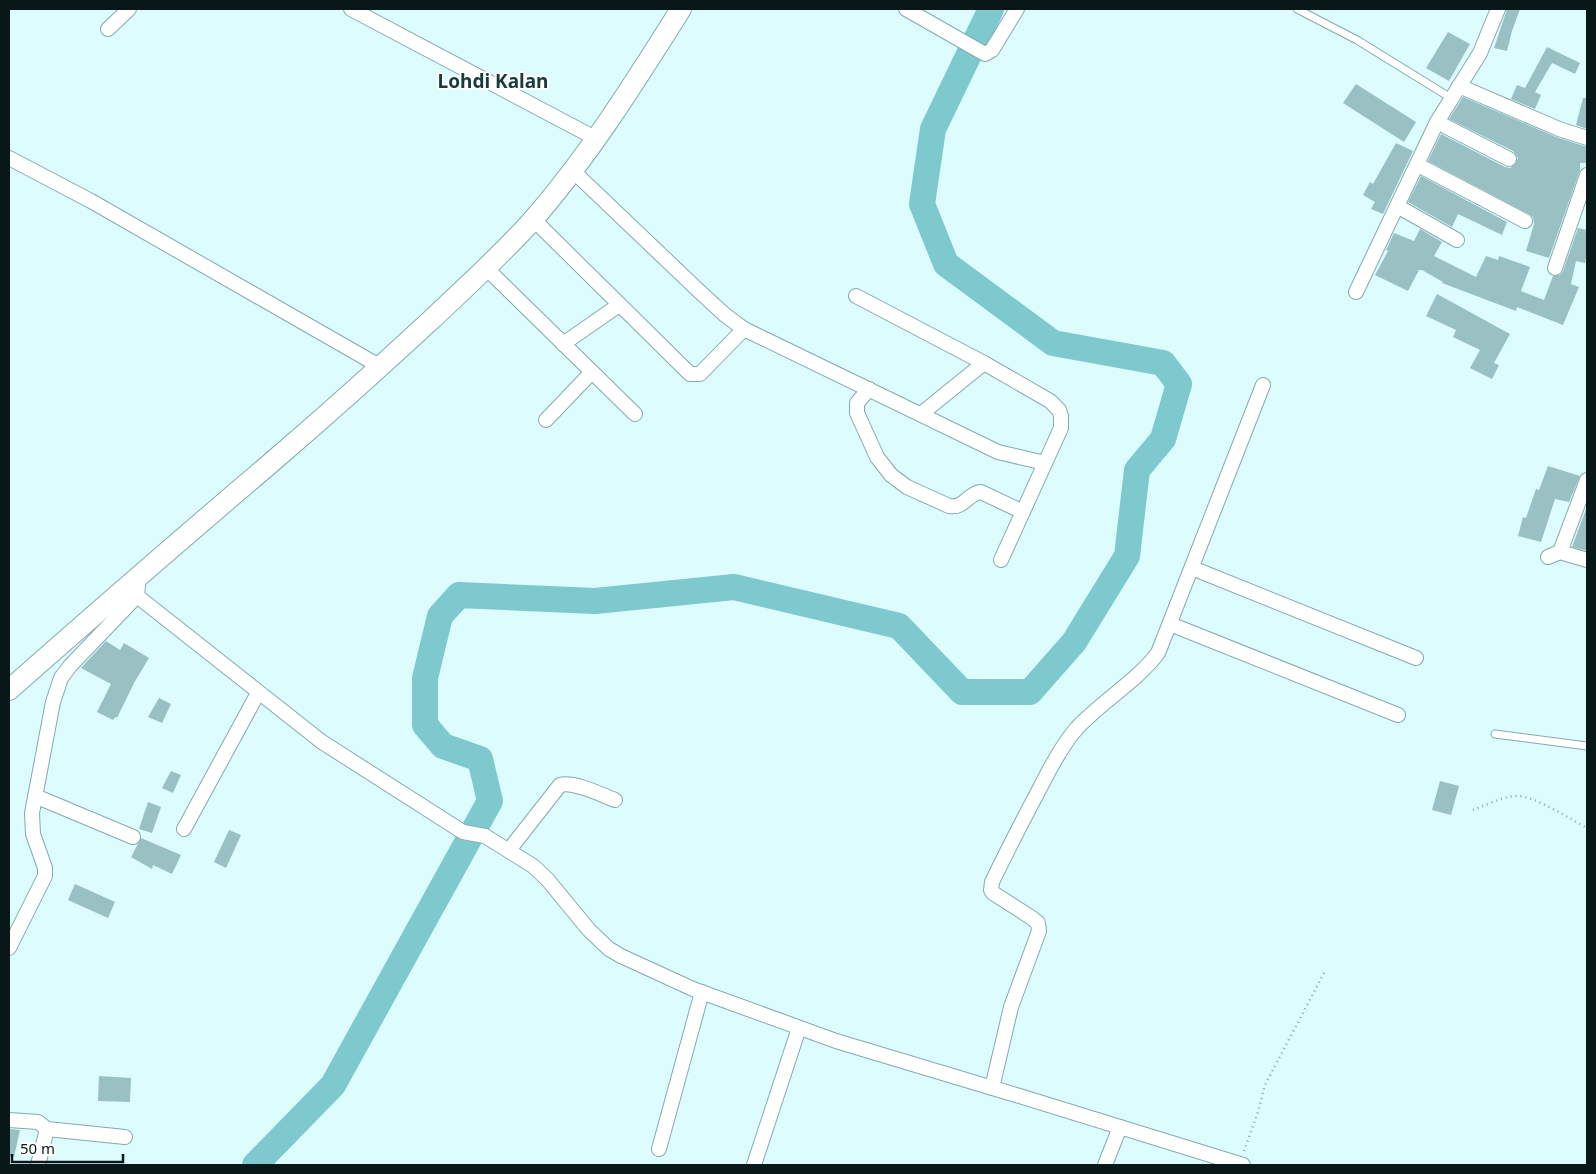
<svg xmlns="http://www.w3.org/2000/svg" width="1596" height="1174" viewBox="0 0 1596 1174" font-family="'Noto Sans',sans-serif">
<rect width="100%" height="100%" fill="#dcfcfe"/>
<g fill="none" stroke-linecap="round" stroke-linejoin="round">
<path stroke="#7dc9ce" stroke-width="26" d="M255,1165L333,1085L490,801L480,759L443,746L425,725V678L440,616L459,595L595,601L734,587L899,626L962,692H1030L1074,642L1127,556L1137,470L1163,439L1179,384L1163,363L1053,343L946,264L922,204L933,129L991,9"/>
</g>
<g fill="#99c0c2">
<path d="M1507,9H1520L1512,31L1507,51L1494,48Z"/>
<path d="M1448,32L1470,44L1449,81L1426,68Z"/>
<path d="M1547,47L1580,63L1575,74L1552,63L1535,92L1541,95L1535,109L1511,99L1517,85L1525,88Z"/>
<path d="M1356,84L1416,122L1404,142L1343,103Z"/>
<path d="M1463,97L1556,137L1587,147V163H1580V170L1549,258L1526,251L1534,224L1533,217L1529,214L1428,161L1441,134L1505,167L1510,168L1516,163L1518,158L1513,151L1449,119Z"/>
<path d="M1583,98H1587V129L1576,125Z"/>
<path d="M1396,143L1413,151L1383,214L1371,209L1375,202L1363,195L1370,182L1373,184Z"/>
<path d="M1421,176L1507,222L1502,235L1458,214L1452,227L1408,202Z"/>
<path d="M1578,228L1587,230V253L1585,263L1576,261L1571,284L1579,287L1563,325L1517,307L1516,311L1442,283L1443,282L1422,270H1419L1408,291L1375,275L1388,251L1386,250L1394,233L1414,241L1420,229L1442,242L1434,256L1476,277L1486,256L1498,260L1499,256L1530,267L1521,291L1544,300L1553,276L1560,275L1563,271Z"/>
<path d="M1437,294L1510,334L1494,363L1499,365L1492,379L1470,368L1480,350L1453,337L1456,330L1426,316Z"/>
<path d="M1548,466L1580,476L1569,502L1555,499L1541,542L1518,536L1523,517L1526,518L1536,489L1539,490Z"/>
<path d="M1586,509H1587V551L1572,547Z"/>
<path d="M106,641L120,650L124,643L149,658L134,683L117,718L115,717L113,720L97,712L111,684L81,668Z"/>
<path d="M159,698L171,704L162,723L148,717Z"/>
<path d="M171,771L181,775L173,793L162,788Z"/>
<path d="M1440,781L1459,786L1451,815L1432,810Z"/>
<path d="M148,802L161,807L152,833L139,829Z"/>
<path d="M229,830L241,835L226,868L214,862Z"/>
<path d="M141,838L181,855L172,874L153,865L152,869L131,857Z"/>
<path d="M75,884L115,902L108,918L68,900Z"/>
<path d="M99,1076L131,1078L130,1102L98,1101Z"/>
<path d="M9,1129L20,1130L14,1157L9,1156Z"/>
</g>
<g fill="none" stroke-linecap="round" stroke-linejoin="round">
<defs>
<g id="lane">
<path d="M1297,9L1357,40L1451,98"/>
<path d="M1495,734L1587,746"/>
</g>
<g id="street">
<path d="M351,9L595,138"/>
<path d="M906,9L985,54L992,50L1017,9"/>
<path d="M108,29L129,9"/>
<path d="M1459,86L1559,129L1587,138"/>
<path d="M1437,122L1509,159"/>
<path d="M9,158L91,201L381,367"/>
<path d="M1418,165L1525,221"/>
<path d="M572,170L700,292L725,315L744,329L998,452L1045,463"/>
<path d="M1397,206L1457,240"/>
<path d="M533,219L690,374H700L744,329"/>
<path d="M486,268L635,414"/>
<path d="M1555,268L1587,175"/>
<path d="M1356,292L1437,122L1480,53L1498,9"/>
<path d="M856,296L984,363L1050,401L1059,410L1061,416V428L1001,560"/>
<path d="M563,344L619,305"/>
<path d="M869,389L857,403V413L877,457L891,475L907,487L949,506C964,509 968,493 981,492L1023,512"/>
<path d="M921,414L984,363"/>
<path d="M546,420L592,372"/>
<path d="M1560,552L1587,480"/>
<path d="M1548,557L1560,552L1587,560"/>
<path d="M1192,568L1416,658"/>
<path d="M139,575L137,596L322,742L463,832L485,836L533,866L547,879L589,930L609,949L621,956L693,989L836,1041L1016,1095L1243,1165"/>
<path d="M1170,624L1398,715"/>
<path d="M35,796L133,837"/>
<path d="M184,829L258,693"/>
<path d="M509,850L560,785C574,781 602,795 615,800"/>
<path d="M9,948L45,876V868L33,834L32,813L53,702L61,678L70,666L137,596"/>
<path d="M992,1088L1011,1007L1039,931L1038,923L1032,918L993,893L991,890L992,882C1008,849 1024,818 1041,786C1051,766 1062,745 1077,728C1102,701 1136,682 1158,653L1263,385"/>
<path d="M9,1120L38,1122L47,1129L125,1137"/>
<path d="M659,1149L702,992"/>
<path d="M38,1165L47,1129"/>
<path d="M754,1165L799,1028"/>
<path d="M1105,1165L1120,1127"/>
</g>
<path id="secondary" d="M9,690C94,615 179,541 265,468C321,420 376,371 431,320C465,288 499,257 531,222C588,157 635,82 681,9"/>
</defs>
<use href="#lane" stroke="#84aaad" stroke-width="9"/>
<use href="#street" stroke="#84aaad" stroke-width="16"/>
<use href="#secondary" stroke="#84aaad" stroke-width="22"/>
<g stroke="#8ba4a6" stroke-width="2.5" stroke-dasharray="1 4" stroke-linecap="butt">
<path d="M1473,810C1487,805 1503,796 1517,796C1533,795 1572,820 1587,828"/>
<path d="M1244,1151L1258,1112L1265,1085L1325,971"/>
</g>
<use href="#lane" stroke="#fff" stroke-width="7"/>
<use href="#street" stroke="#fff" stroke-width="14"/>
<use href="#secondary" stroke="#fff" stroke-width="20"/>
</g>
<g text-anchor="middle" stroke-width="4" stroke-linejoin="round" paint-order="stroke">
<g font-size="19" font-weight="bold" fill="#183b3d" stroke="#fff">
<text x="493" y="88">Lohdi Kalan</text>
</g>
</g>
<rect width="1596" height="1174" fill="none" stroke="#081718" stroke-width="20"/>
<path d="M12 1154v8h111v-8" fill="none" stroke="#081718" stroke-width="2.5"/>
<text x="20" y="1154" font-size="15" fill="#081718" stroke="#ffffff" stroke-width="4" paint-order="stroke">50 m</text>
</svg>
